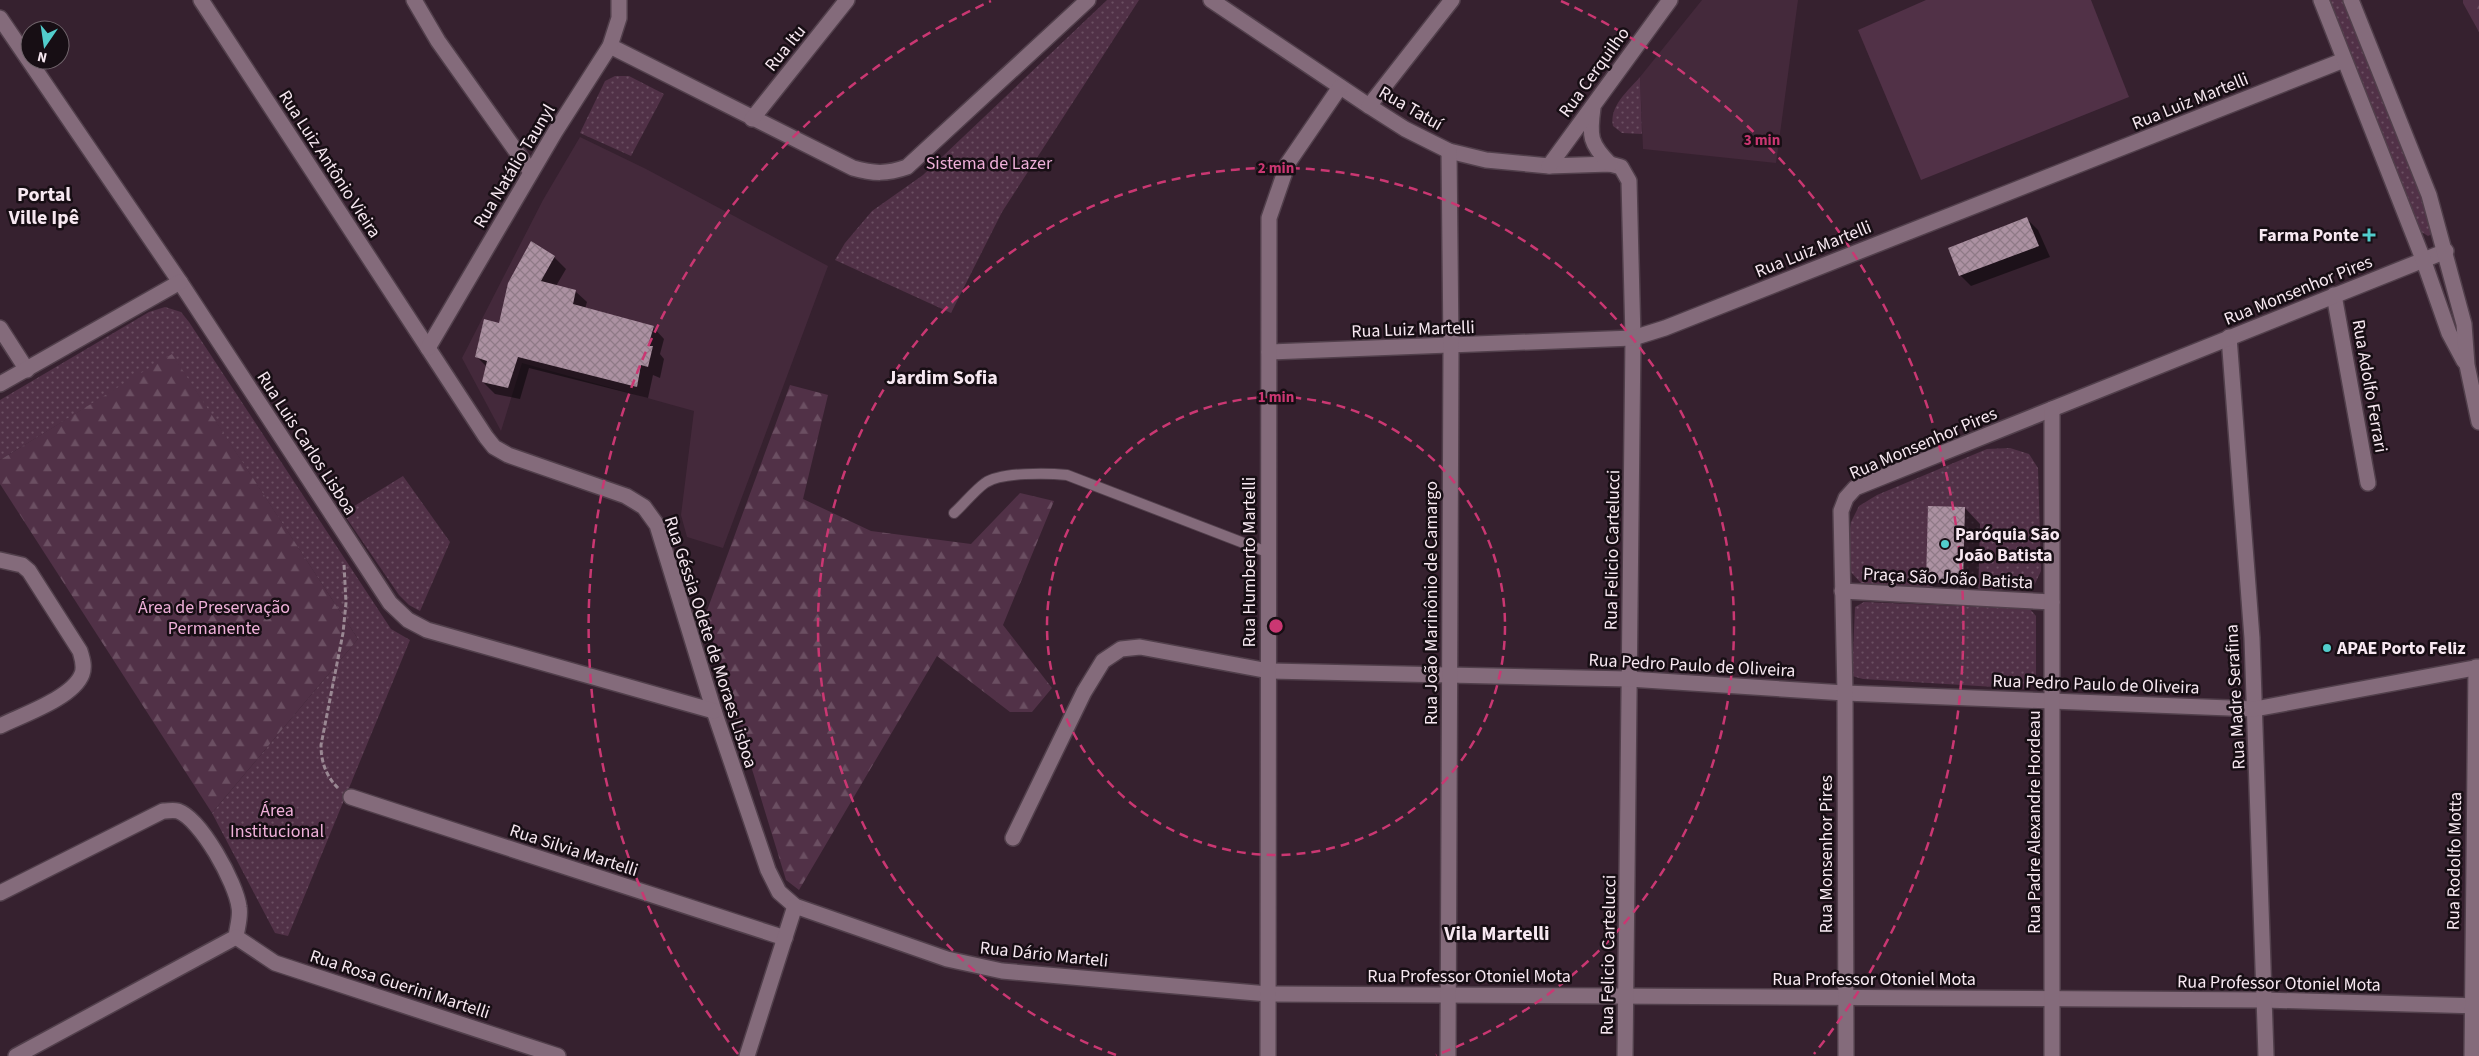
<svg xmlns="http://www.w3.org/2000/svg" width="2479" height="1056" viewBox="0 0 2479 1056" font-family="'Source Sans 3',sans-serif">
<defs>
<pattern id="grass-dots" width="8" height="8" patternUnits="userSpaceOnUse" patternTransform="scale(1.25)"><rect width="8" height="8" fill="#513147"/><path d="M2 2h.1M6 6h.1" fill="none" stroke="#6b4f62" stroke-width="1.8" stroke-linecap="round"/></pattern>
<pattern id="forest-firs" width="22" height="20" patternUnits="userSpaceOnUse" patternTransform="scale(1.25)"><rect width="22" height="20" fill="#513147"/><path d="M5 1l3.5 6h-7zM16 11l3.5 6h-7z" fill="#6b4f62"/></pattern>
<pattern id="building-cross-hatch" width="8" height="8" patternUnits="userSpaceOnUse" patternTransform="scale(1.25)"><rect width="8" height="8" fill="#ac91a2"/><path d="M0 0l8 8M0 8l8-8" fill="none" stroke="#8f7a87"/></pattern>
</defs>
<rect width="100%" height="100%" fill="#36212f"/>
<g fill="#44293b">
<path d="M1702,0H1798L1776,163L1643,149L1640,77Z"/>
<path d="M580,137L646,169L828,266L723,548L687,537L681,515L694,411L522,363L501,431L462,358L543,200Z"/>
</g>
<g fill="url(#grass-dots)">
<path d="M1107,0H1139L1002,212L951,313L835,260L845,243L872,211L923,175Z"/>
<path d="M2330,0H2342L2432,225V234L2428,236L2420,231L2413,220Z"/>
<path d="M615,76H629L664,94L631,156L580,133L605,81Z"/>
<path d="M1640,77L1642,134L1622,133L1613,126C1609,106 1628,91 1640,77Z"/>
<path d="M165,307L181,312L189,322L391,629L410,640L288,936L275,933L212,813L358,639L172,355L0,460V400L149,312Z"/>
<path d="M2010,448L2029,454L2038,468L2041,571L2032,590L1883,589L1861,583L1849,570L1847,546L1851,522L1859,506L1877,495L1987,449Z"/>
<path d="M403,476L450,542L420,611L409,605L399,595L343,513Z"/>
<path d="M1864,602L2030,609L2036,616V682L2028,689L1863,679L1852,676L1855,607Z"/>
</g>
<g fill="url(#forest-firs)">
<path d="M2463,0H2479V32L2463,3Z"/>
<path d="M172,354L358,639L212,813L0,484V460Z"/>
<path d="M790,385L828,395L803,499L871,531L971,544L1020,493L1054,501L1003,625L1052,688L1032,712H1010L937,656L799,890L786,880L705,616Z"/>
</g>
<path fill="#513147" d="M1926,0H2091L2129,97L1921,180L1858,30Z"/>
<g fill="#0007">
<path d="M2027,219L2038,230L2050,257L1971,286L1960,275Z"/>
<path d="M532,243L554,257L566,269L556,286L575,291L587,302L585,309L653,327L664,339L660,354L664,359L660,378L653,375L648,398L529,368L520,399L495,394L483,382L487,367L477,357L500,324Z"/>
<path d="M1965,508L1980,524L1978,598L1942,596L1927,581Z"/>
</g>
<g fill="url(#building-cross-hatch)">
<path d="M2027,217L2039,246L1959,276L1948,248Z"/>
<path d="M531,241L555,256L541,281L576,290L573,304L654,326L648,346H653L648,367L641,365L637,387L518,357L508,388L482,382L487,361L475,357L484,319L499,323L508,283Z"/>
<path d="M1928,506L1965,507L1963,583L1926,582Z"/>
</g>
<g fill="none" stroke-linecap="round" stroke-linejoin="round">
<defs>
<path id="lane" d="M954,513C964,504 974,491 985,483C1001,472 1048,473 1067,475L1267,552"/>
<g id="street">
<path d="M201,0L486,437L494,447L508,455L626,496L644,507L657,525L714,711L768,870L779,892L795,906L947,959L1002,971L1268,994L2265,1000L2479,1006"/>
<path d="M414,0L438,41L531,172"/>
<path d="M1211,0L1369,106L1405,129L1449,151L1486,160L1549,166L1610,164L1621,167L1629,181L1633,338L1625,1056"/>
<path d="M0,18L180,282L390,603L408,620L427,630L714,711"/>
<path d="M610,46L853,168C874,174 887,174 907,167L1088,0"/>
<path d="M1369,106L1452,0"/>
<path d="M1593,108C1589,136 1590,144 1610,164"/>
<path d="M752,119L847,0"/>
<path d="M1549,166L1670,0"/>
<path d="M2334,295L2368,483"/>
<path d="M0,328L27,370"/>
<path d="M2229,337L2252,638L2266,1056"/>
<path d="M428,348L555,132L610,46L619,18V0"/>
<path d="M1269,352L1633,338L1665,328L2344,60"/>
<path d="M0,384L180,282"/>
<path d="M0,560L22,565L29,571L80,651C82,658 85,666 82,674C73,698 22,715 0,726"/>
<path d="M1842,591L2052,602"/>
<path d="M351,797L785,938"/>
<path d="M1013,838L1084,692L1103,661L1121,649L1140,647L1269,671L1629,679L1845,693L2255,709L2479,667"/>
<path d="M0,893L163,811C168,811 173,810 178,811C201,819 236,883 239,907C241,916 237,928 236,937L16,1056"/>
<path d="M236,937L275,963L558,1056"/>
<path d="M747,1056L795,906"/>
<path d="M1268,1056L1269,218L1288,163L1340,87"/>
<path d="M1448,1056L1451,347L1449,151"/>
<path d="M1846,1056L1845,693L1841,511L1846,498L1855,488L2446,251"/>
<path d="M2052,1056V409"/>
<path d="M2472,1056L2476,667"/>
</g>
<g id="secondary">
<path d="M2321,0L2423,259L2449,333L2464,361"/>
<path d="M2351,0L2429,195L2464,324L2467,365L2479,422"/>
</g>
</defs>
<use href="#lane" stroke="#513f4b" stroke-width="12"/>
<use href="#street" stroke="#513f4b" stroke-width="18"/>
<use href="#secondary" stroke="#513f4b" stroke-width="18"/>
<path stroke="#9a8893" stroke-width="3" stroke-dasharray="5 2.5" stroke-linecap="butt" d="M338,788C326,776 321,762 321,745L343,633L346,603L344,564"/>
<use href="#lane" stroke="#846b7b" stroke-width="10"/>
<use href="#street" stroke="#846b7b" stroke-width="15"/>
<use href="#secondary" stroke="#846b7b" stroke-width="15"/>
</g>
<g fill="none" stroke="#ca3772" stroke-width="2.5" stroke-dasharray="9 6">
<circle cx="1276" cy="626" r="229"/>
<path d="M1116 1055A458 458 0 1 1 1436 1055"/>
<path d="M738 1054A687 687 0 0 1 991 1M1561 1A687 687 0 0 1 1814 1054"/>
</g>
<g fill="#52cdcc" stroke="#170e14" stroke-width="2">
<path d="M2366.5 227.5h5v5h5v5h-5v5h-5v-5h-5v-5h5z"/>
<circle cx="1945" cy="544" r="5"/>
<circle cx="2327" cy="648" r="5"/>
</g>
<g text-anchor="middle" stroke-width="5" stroke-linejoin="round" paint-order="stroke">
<g font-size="18" fill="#f7e8f1" stroke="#170e14">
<text transform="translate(785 48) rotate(-51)" y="6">Rua Itu</text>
<text transform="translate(1594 72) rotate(-54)" y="6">Rua Cerquilho</text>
<text transform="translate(2190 101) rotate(-22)" y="6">Rua Luiz Martelli</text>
<text transform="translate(1411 108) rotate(30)" y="6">Rua Tatuí</text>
<text transform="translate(330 164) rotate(57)" y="6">Rua Luiz Antônio Vieira</text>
<text transform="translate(514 166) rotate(-59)" y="6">Rua Natálio Taunyl</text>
<text transform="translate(1813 249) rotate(-22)" y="6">Rua Luiz Martelli</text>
<text transform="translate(2298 290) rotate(-22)" y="6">Rua Monsenhor Pires</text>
<text transform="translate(1413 329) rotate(-2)" y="6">Rua Luiz Martelli</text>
<text transform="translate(2370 386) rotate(80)" y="6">Rua Adolfo Ferrari</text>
<text transform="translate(307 443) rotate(57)" y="6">Rua Luis Carlos Lisboa</text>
<text transform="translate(1923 443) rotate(-23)" y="6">Rua Monsenhor Pires</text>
<text transform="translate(1612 550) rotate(-89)" y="6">Rua Felicio Cartelucci</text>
<text transform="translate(1249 562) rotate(-90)" y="6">Rua Humberto Martelli</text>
<text transform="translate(1948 578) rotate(3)" y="6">Praça São João Batista</text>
<text transform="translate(1431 603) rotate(-90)" y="6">Rua João Marinônio de Camargo</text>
<text transform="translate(711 642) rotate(72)" y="6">Rua Géssia Odete de Moraes Lisboa</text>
<text transform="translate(1692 665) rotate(3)" y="6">Rua Pedro Paulo de Oliveira</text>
<text transform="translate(2096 684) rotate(2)" y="6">Rua Pedro Paulo de Oliveira</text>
<text transform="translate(2235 697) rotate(-93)" y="6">Rua Madre Serafina</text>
<text transform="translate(2034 822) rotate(-90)" y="6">Rua Padre Alexandre Hordeau</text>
<text transform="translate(574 850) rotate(18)" y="6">Rua Silvia Martelli</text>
<text transform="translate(1826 854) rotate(-90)" y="6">Rua Monsenhor Pires</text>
<text transform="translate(2454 861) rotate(-89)" y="6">Rua Rodolfo Motta</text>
<text transform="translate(1044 954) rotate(6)" y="6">Rua Dário Marteli</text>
<text transform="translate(1608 955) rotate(-89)" y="6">Rua Felicio Cartelucci</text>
<text x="1469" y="982">Rua Professor Otoniel Mota</text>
<text x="1874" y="985">Rua Professor Otoniel Mota</text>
<text transform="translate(2279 983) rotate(1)" y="6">Rua Professor Otoniel Mota</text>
<text transform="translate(400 984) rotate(18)" y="6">Rua Rosa Guerini Martelli</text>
</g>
<g font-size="18" fill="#efb0d9" stroke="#170e14">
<text x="989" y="169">Sistema de Lazer</text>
<text x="214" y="613">Área de Preservação<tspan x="214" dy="21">Permanente</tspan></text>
<text x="277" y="816">Área<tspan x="277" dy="21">Institucional</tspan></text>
</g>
<g font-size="18" font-weight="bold" fill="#f7e8f1" stroke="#170e14" text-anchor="start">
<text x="2359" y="241" text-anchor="end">Farma Ponte</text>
<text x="1955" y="540">Paróquia São<tspan x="1955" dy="21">João Batista</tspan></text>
<text x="2337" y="654">APAE Porto Feliz</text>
</g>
<g font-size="20" font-weight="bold" fill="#f7e8f1" stroke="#170e14">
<text x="44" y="201">Portal<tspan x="44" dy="23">Ville Ipê</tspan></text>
<text x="942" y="384">Jardim Sofia</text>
<text x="1497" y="940">Vila Martelli</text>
</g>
</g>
<circle cx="1276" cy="626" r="8" fill="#ca3772" stroke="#170e14" stroke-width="2.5"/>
<g font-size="15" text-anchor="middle" font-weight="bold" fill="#ca3772" stroke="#170e14" stroke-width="5" stroke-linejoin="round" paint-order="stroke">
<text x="1762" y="145">3 min</text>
<text x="1276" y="173">2 min</text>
<text x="1276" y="402">1 min</text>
</g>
<g transform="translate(45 45) rotate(193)"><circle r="24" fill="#170e14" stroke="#71656c"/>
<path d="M0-4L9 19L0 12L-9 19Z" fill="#52cdcc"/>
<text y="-8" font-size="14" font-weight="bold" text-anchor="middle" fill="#f7e8f1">N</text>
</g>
</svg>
